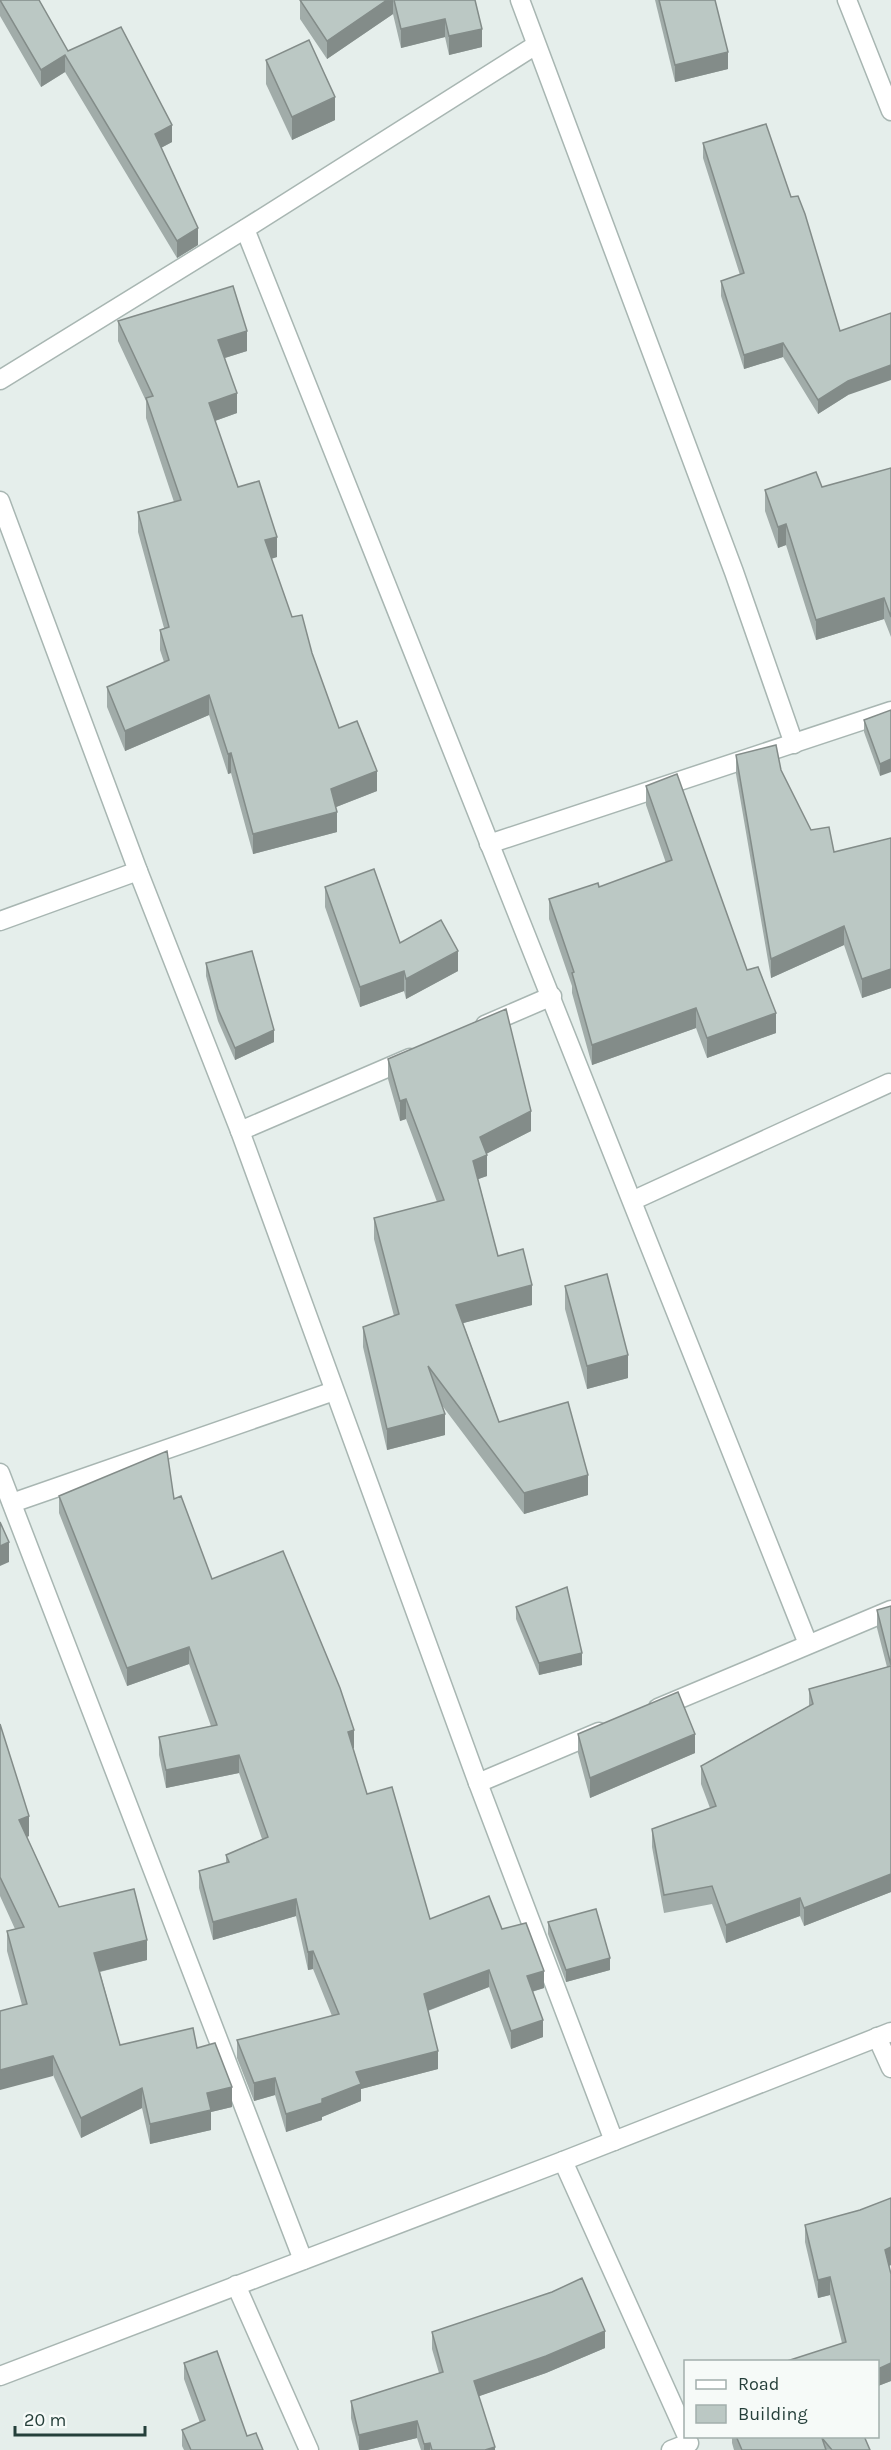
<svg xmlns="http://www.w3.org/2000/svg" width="891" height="2450" viewBox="0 0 891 2450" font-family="Karla,sans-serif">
<rect width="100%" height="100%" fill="#e5eeeb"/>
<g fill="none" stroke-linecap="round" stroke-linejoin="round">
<defs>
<g id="minor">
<path d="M520,0L734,572L794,744"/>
<path d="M847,0L891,111"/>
<path d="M245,229C432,701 622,1172 808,1644"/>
<path d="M0,380L245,229L536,45"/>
<path d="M0,501L138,871L240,1131L478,1783L614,2141"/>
<path d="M489,844L891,711"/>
<path d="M0,921L138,871"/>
<path d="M485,1025L552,996"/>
<path d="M240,1131L410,1058"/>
<path d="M634,1200L889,1083"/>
<path d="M0,1473L303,2260"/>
<path d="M12,1503L334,1391"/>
<path d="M658,1708L891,1610"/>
<path d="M478,1783L599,1732"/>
<path d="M877,2037L891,2068"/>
<path d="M563,2161L686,2434"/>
<path d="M236,2285L309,2450"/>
<path d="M0,2376L563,2161L891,2032"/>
<path d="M671,2450L689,2443"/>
</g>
</defs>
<use href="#minor" stroke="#a8b6b2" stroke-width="21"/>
<use href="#minor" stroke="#fff" stroke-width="18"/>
</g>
<g fill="#a1aca9">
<path d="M0,0L68,51L172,142L161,148L198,245L177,258L65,72L41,87L0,16Z"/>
<path d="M300,0H475L482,47L449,55L445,37L401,48L393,14L327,59L300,19Z"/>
<path d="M655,0H715L728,69L675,82Z"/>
<path d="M266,60L335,120L292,140L266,84Z"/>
<path d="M703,143L848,395L818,414L783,357L744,369L721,296V281L740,275L703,158Z"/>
<path d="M118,321L247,351L225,358L237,413L215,421L238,487L277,557L271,558L292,617L312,653L339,728L377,791L336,807L337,832L253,854L231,773L228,774L209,715L125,751L107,707V687L164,662L160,650V630L164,628L138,532V512L174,502L146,418V401L118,341Z"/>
<path d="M891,468V637L884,619L816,640L786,545L778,548L765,511V490L822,487Z"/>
<path d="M891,710L880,776L864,732V720Z"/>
<path d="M736,755L781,770L811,830L834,852L891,838V988L862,998L844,945L771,978L736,774Z"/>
<path d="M646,786L747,970L776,1033L707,1058L696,1028L592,1065L572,993V986L549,919V899L599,887L666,863L646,805Z"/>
<path d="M325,887L400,943L458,971L406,999L404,991L360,1007L325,907Z"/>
<path d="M206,963L274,1042L235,1060L218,1021L206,976Z"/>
<path d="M388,1059L531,1131L486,1154L487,1176L478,1179L498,1256L532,1305L463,1323L499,1422L588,1495L524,1514L441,1404L445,1435L387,1450L363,1347V1327L394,1316L374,1239V1218L437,1202L406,1119L400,1121L388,1079Z"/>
<path d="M565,1286L628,1378L587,1389L565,1309Z"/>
<path d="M59,1496L174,1499L212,1579L354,1748H353L367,1794L430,1919L502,1929L544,1988L532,1992L543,2037L511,2049L489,1987L428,2011L438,2069L361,2089V2101L322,2117V2120L286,2132L275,2095L254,2101L237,2058V2040L332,2016L313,1969L308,1970L296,1916L213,1940L199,1888V1871L226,1863V1855L262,1839L239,1773L166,1788L159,1755V1737L211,1726L189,1664L127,1686L59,1513Z"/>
<path d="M891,1606V1892L804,1926L800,1916L726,1943L712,1904L664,1913L652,1847V1829L710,1808L701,1784V1766L809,1706V1689L887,1667L877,1628V1610Z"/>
<path d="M516,1607L582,1665L539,1675L516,1619Z"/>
<path d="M0,1724L29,1836L27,1837L59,1907L147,1960L100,1972L120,2045L197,2048L232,2107L211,2112V2130L150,2144L142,2108L81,2138L22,2005L7,1951V1931L15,1929L0,1896Z"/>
<path d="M578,1734L695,1753L590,1798L578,1753Z"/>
<path d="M548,1922L610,1970L566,1982L548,1934Z"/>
<path d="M891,2198V2265L889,2266L891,2274V2381L878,2386V2361L842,2343L830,2295L818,2298L805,2242V2225L860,2210Z"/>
<path d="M432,2332L605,2348L546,2373L479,2396L495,2450H421L417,2438L367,2450H359L351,2418V2401L439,2373L432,2349Z"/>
<path d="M184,2363L247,2436L263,2450H184L182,2446V2430L200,2423L184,2379Z"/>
<path d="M732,2436H864L870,2450H734L732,2443Z"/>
</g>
<g fill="#838c89">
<path d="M387,0H393V14L327,59V41Z"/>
<path d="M445,19V37L401,48V29Z"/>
<path d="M482,29V47L449,55V36Z"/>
<path d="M728,52V69L675,82V65Z"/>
<path d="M65,55V72L41,87V70Z"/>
<path d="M335,97V120L292,140V117Z"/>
<path d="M172,125V142L155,151V134Z"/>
<path d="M198,228V245L177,258V241Z"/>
<path d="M247,331V351L218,360V340Z"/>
<path d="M783,343V357L744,369V355Z"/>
<path d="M891,365V380L848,395L818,414V400L848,381Z"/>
<path d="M237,393V413L209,423V403Z"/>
<path d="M786,524V545L778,548V527Z"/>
<path d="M277,537V557L265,561V540Z"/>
<path d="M884,598V619L816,640V620Z"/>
<path d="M209,695V715L125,751V731Z"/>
<path d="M231,753V773L228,774V754Z"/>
<path d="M891,759V772L880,776V764Z"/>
<path d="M377,771V791L331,809V789Z"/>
<path d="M337,812V832L253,854V834Z"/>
<path d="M844,926V945L771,978V959Z"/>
<path d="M458,951V971L406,999V979Z"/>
<path d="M891,956V988L862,998V979Z"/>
<path d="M404,971V991L360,1007V987Z"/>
<path d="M696,1008V1028L592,1065V1045Z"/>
<path d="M776,1013V1033L707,1058V1038Z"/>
<path d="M274,1030V1042L235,1060V1048Z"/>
<path d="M406,1099V1119L400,1121V1101Z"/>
<path d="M531,1111V1131L480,1157V1137Z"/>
<path d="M487,1155V1176L473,1181V1161Z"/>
<path d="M532,1285V1305L456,1325V1305Z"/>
<path d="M628,1355V1378L587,1389V1366Z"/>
<path d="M445,1414V1435L387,1450V1429Z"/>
<path d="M588,1475V1495L524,1514V1493Z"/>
<path d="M9,1542V1562L0,1566V1546Z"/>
<path d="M189,1647V1664L127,1686V1668Z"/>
<path d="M582,1653V1665L539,1675V1663Z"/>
<path d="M354,1730V1748L348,1750V1732Z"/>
<path d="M695,1734V1753L590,1798V1778Z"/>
<path d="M239,1755V1773L166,1788V1770Z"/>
<path d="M29,1816V1836L19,1840V1820Z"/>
<path d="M891,1874V1892L804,1926V1908Z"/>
<path d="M800,1898V1916L726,1943V1925Z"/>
<path d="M296,1899V1916L213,1940V1922Z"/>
<path d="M147,1940V1960L94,1973V1953Z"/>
<path d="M313,1951V1969L308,1970V1952Z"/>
<path d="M610,1958V1970L566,1982V1970Z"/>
<path d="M489,1970V1987L424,2012V1994Z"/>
<path d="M544,1971V1988L527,1993V1976Z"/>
<path d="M543,2020V2037L511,2049V2031Z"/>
<path d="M438,2051V2069L361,2089V2101L322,2117V2120L286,2132V2114L356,2072Z"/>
<path d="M53,2056V2076L0,2090V2070Z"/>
<path d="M275,2078V2095L254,2101V2083Z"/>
<path d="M232,2087V2107L211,2112V2130L150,2144V2124L207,2093Z"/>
<path d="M142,2088V2108L81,2138V2118Z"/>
<path d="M891,2247V2265L885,2267V2250Z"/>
<path d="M830,2277V2295L818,2298V2280Z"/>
<path d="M605,2331V2348L546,2373L474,2398V2381Z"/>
<path d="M891,2363V2381L878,2386V2369Z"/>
<path d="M417,2421V2438L367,2450H359V2435Z"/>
<path d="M430,2443V2450H424V2444Z"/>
<path d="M495,2447V2450H485Z"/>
</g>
<g fill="#bbc8c4" stroke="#838c89" stroke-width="1.5">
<path d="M0,0H39L68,51L121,27L172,125L155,134L198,228L177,241L65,55L41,70Z"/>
<path d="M300,0H387L327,41Z"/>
<path d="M394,0H475L482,29L449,36L445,19L401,29Z"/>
<path d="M659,0H715L728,52L675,65Z"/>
<path d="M309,40L335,97L292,117L266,60Z"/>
<path d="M766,124L791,197L798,196L805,214L840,331L891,313V365L848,381L818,400L783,343L744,355L721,281L744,273L703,143Z"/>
<path d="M233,286L247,331L218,340L237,393L209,403L238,487L259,481L277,537L265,540L292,617L302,615L312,653L339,728L357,721L377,771L331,789L337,812L253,834L231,753L228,754L209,695L125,731L107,687L169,660L160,630L169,627L138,512L181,500L146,398L153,396L118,321Z"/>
<path d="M891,468V617L884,598L816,620L786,524L778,527L765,490L816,472L822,487Z"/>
<path d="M891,710V759L880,764L864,720Z"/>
<path d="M776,745L781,770L811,830L829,827L834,852L891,838V969L862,979L844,926L771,959L736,755Z"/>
<path d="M677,774L747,970L758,967L776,1013L707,1038L696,1008L592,1045L572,973L574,972L549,899L598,883L599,887L672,860L646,786Z"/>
<path d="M374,869L400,943L441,920L458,951L406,979L404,971L360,987L325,887Z"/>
<path d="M252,951L274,1030L235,1048L218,1009L206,963Z"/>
<path d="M506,1009L531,1111L480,1137L487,1155L473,1161L498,1256L523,1249L532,1285L456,1305L499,1422L568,1402L588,1475L524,1493L428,1366L445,1414L387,1429L363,1327L399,1314L374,1218L444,1200L406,1099L400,1101L388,1059Z"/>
<path d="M607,1274L628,1355L587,1366L565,1286Z"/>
<path d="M167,1451L174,1499L181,1496L212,1579L283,1551L340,1688L354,1730L348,1732L367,1794L392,1787L430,1919L489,1896L502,1929L526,1923L544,1971L527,1976L543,2020L511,2031L489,1970L424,1994L438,2051L356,2072L361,2084L322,2099V2103L286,2114L275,2078L254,2083L237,2040L339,2014L313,1951L308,1952L296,1899L213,1922L199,1871L229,1862L226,1855L268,1837L239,1755L166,1770L159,1737L217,1725L189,1647L127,1668L59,1496Z"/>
<path d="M0,1522L9,1542L0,1546Z"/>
<path d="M567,1587L582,1653L539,1663L516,1607Z"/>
<path d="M891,1606V1665L877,1610Z"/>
<path d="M891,1666V1874L804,1908L800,1898L726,1925L712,1886L664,1895L652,1829L716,1806L701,1766L813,1704L809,1689Z"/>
<path d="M678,1692L695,1734L590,1778L578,1734Z"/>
<path d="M0,1724L29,1816L19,1820L59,1907L134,1889L147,1940L94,1953L120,2045L193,2028L197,2048L215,2043L232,2087L207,2093L211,2110L150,2124L142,2088L81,2118L53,2056L0,2070V2011L27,2004L7,1931L24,1927L0,1877Z"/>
<path d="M596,1909L610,1958L566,1970L548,1922Z"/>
<path d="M891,2198V2247L885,2250L891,2274V2363L878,2369V2361H787L846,2342L830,2277L818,2280L805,2225L860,2210Z"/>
<path d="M582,2278L605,2331L546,2356L474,2381L495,2447L485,2450H432L430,2443L424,2444L417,2421L359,2435L351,2401L443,2372L432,2332L552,2292Z"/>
<path d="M217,2351L247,2436L256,2433L263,2450H191L182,2430L205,2420L184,2363Z"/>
<path d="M736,2436H864L870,2450H832L822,2438L826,2450H742Z"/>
</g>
<rect x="684" y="2360" width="195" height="78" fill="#f6faf8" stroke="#a2afac" stroke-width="1.5"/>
<rect x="696" y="2380" width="30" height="9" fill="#ffffff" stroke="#a2afac" stroke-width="1.5"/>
<text x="738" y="2390" font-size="18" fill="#253f3a">Road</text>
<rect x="696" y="2405" width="30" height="18" fill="#bbc8c4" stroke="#a2afac" stroke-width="1.5"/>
<text x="738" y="2420" font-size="18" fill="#253f3a">Building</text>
<path d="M15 2426v9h130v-9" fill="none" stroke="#253f3a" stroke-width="3"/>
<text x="24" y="2426" font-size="18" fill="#253f3a" stroke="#f6faf8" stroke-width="4.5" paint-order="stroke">20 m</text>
</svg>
